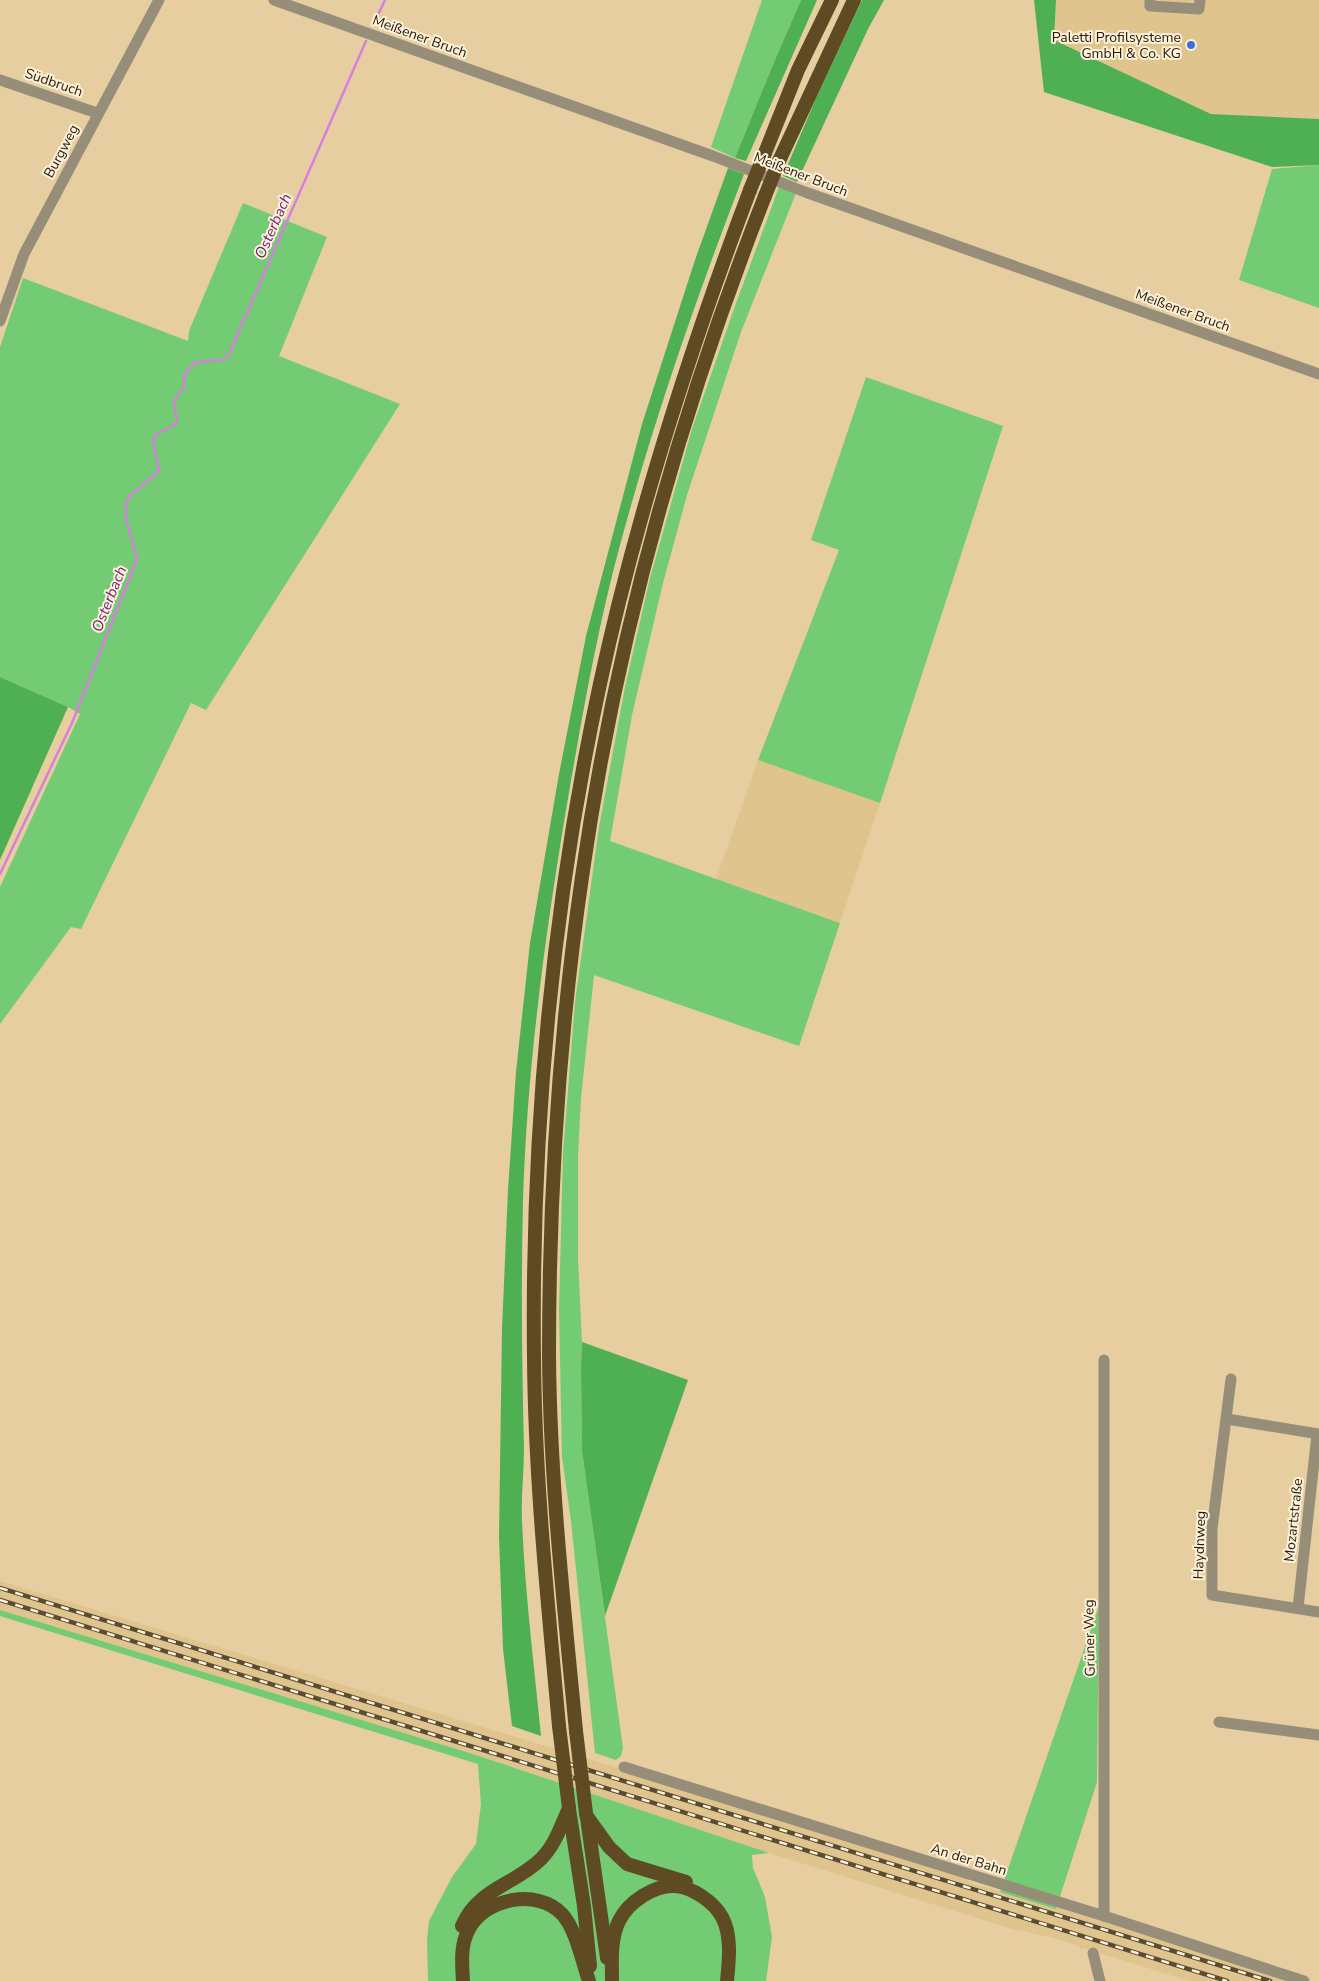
<svg xmlns="http://www.w3.org/2000/svg" width="1319" height="1981" viewBox="0 0 1319 1981" font-family="'Nunito Sans',sans-serif">
<rect width="100%" height="100%" fill="#e6cea0"/>
<g fill="#dfc48e">
<path d="M1056,0H1319V119L1211,114L1054,40Z"/>
<path d="M758,760L880,803L840,923L716,879Z"/>
<path d="M0,1581L602,1763L965,1878L970,1883L1046,1904L1289,1981H1189L1084,1948L1082,1950L1077,1945L1054,1938L1012,1929L769,1853L476,1755L0,1610Z"/>
</g>
<g fill="#73cb74">
<path d="M762,0H801L774,62L735,158L711,147Z"/>
<path d="M1319,165V308L1239,280L1272,169Z"/>
<path d="M779,187L796,193L741,332L687,495L663,583L632,715L610,841L840,923L799,1046L594,975L581,1098L578,1155V1259L582,1342L581,1366L582,1451L623,1748L621,1756L616,1760L595,1753L571,1521L562,1457L559,1309L563,1153L575,1002L599,827L625,687L650,578L692,429L735,306Z"/>
<path d="M243,203L327,237L279,356L400,404L206,710L191,703L81,929L71,927L0,1024V887L80,714L68,707L0,677V347L23,278L188,341L189,331Z"/>
<path d="M866,377L1003,426L880,803L758,760L839,550L811,540Z"/>
<path d="M1099,1606L1097,1782L1056,1909L1000,1892Z"/>
<path d="M0,1610L476,1755L769,1853L752,1855L753,1868L765,1897L772,1937L766,1981H428L427,1940L429,1921L452,1877L476,1844L481,1804L478,1764L0,1616Z"/>
</g>
<g fill="#4fb053">
<path d="M801,0H817L746,161L735,158L774,62Z"/>
<path d="M862,0H884L868,29L797,182L783,176L817,96Z"/>
<path d="M1034,0H1056L1054,40L1211,114L1319,119V165L1272,167L1044,92Z"/>
<path d="M728,168L744,174C697,296 654,419 620,545C597,630 582,717 567,804C545,935 527,1068 523,1201C521,1284 522,1366 524,1449C524,1473 521,1497 522,1521C525,1593 534,1664 541,1736L512,1726L503,1649L499,1537L502,1329L508,1190L516,1072L530,943L559,774L586,636L642,424L695,260Z"/>
<path d="M0,677L68,707L0,860Z"/>
<path d="M582,1342L688,1380L605,1616L582,1451L581,1366Z"/>
</g>
<g fill="none" stroke-linecap="round" stroke-linejoin="round">
<g stroke="#d680dd" stroke-width="2.5">
<path d="M374,23L385,0"/>
<path d="M0,874L72,723L137,559L125,515L126,504L130,495L157,473L159,468L154,448V438L158,433L174,425L177,420L174,402L177,396L184,388V374L196,362L222,360L228,356L366,41"/>
</g>
<g stroke="#978e7a" stroke-width="11">
<path d="M274,0L713,156L805,192L1319,374"/>
<path d="M1150,0V6L1199,9L1200,0"/>
<path d="M0,80L97,113"/>
<path d="M0,321L24,254L159,0"/>
<path d="M1231,1379L1212,1529V1595L1319,1612"/>
<path d="M1227,1419L1319,1434"/>
<path d="M1298,1608L1317,1434"/>
<path d="M1219,1722L1319,1735"/>
<path d="M624,1767L1104,1916L1304,1981"/>
<path d="M1104,1916V1360"/>
<path d="M1093,1953L1100,1981"/>
</g>
<g stroke="#5e4b24" stroke-width="14">
<path d="M765,153L798,70L832,0"/>
<path d="M779,161L854,0"/>
<path d="M559,1726C548,1604 535,1481 534,1358C531,1105 558,848 619,602C654,462 699,325 750,190"/>
<path d="M576,1731C564,1606 550,1481 549,1355C549,1195 559,1035 582,877C615,644 679,415 765,196"/>
<path d="M569,1809L584,1906L590,1966"/>
<path d="M586,1815L609,1847L627,1864L686,1882"/>
<path d="M587,1818L607,1958"/>
<path d="M462,1926C477,1889 516,1884 541,1859C555,1845 561,1826 569,1808"/>
<path d="M463,1981C462,1963 460,1945 469,1929C485,1898 537,1888 562,1914C576,1929 582,1961 589,1981"/>
<path d="M612,1981C612,1962 610,1939 619,1921C628,1902 654,1885 675,1886C692,1887 714,1902 722,1917C732,1935 729,1961 727,1981"/>
</g>
<defs>
<g id="rail">
<path d="M0,1588L1270,1981"/>
<path d="M0,1600L1227,1981"/>
</g>
</defs>
<use href="#rail" stroke="#594c32" stroke-width="4.5"/>
<use href="#rail" stroke="#fdf1d9" stroke-width="2.5" stroke-dasharray="8" stroke-linecap="butt"/>
<g stroke="#5e4b24" stroke-width="14">
<path d="M750,190L765,153"/>
<path d="M765,196L779,161"/>
<path d="M559,1726L569,1808"/>
<path d="M576,1731L586,1813"/>
</g>
</g>
<circle fill="#3f6ede" stroke="#fdf1d9" stroke-width="2" cx="1191" cy="45" r="5"/>
<g text-anchor="middle" stroke-width="4" stroke-linejoin="round" paint-order="stroke">
<g font-size="14" fill="#231a08" stroke="#fdf1d9">
<text transform="translate(420 36) rotate(20)" y="5">Meißener Bruch</text>
<text transform="translate(54 82) rotate(19)" y="5">Südbruch</text>
<text transform="translate(61 151) rotate(-62)" y="5">Burgweg</text>
<text transform="translate(801 174) rotate(21)" y="5">Meißener Bruch</text>
<text transform="translate(1183 310) rotate(20)" y="5">Meißener Bruch</text>
<text transform="translate(1293 1520) rotate(-84)" y="5">Mozartstraße</text>
<text transform="translate(1199 1545) rotate(-88)" y="5">Haydnweg</text>
<text transform="translate(1089 1638) rotate(-91)" y="5">Grüner Weg</text>
<text transform="translate(969 1859) rotate(17)" y="5">An der Bahn</text>
</g>
<g font-size="14" fill="#231a08" stroke="#fdf1d9" text-anchor="end">
<text x="1181" y="42">Paletti Profilsysteme<tspan x="1181" dy="16">GmbH &amp; Co. KG</tspan></text>
</g>
<g font-size="15" font-style="italic" fill="#6b1e72" stroke="#fdf1d9">
<text transform="translate(273 226) rotate(-66)" y="5">Osterbach</text>
<text transform="translate(109 599) rotate(-68)" y="5">Osterbach</text>
</g>
</g>
</svg>
